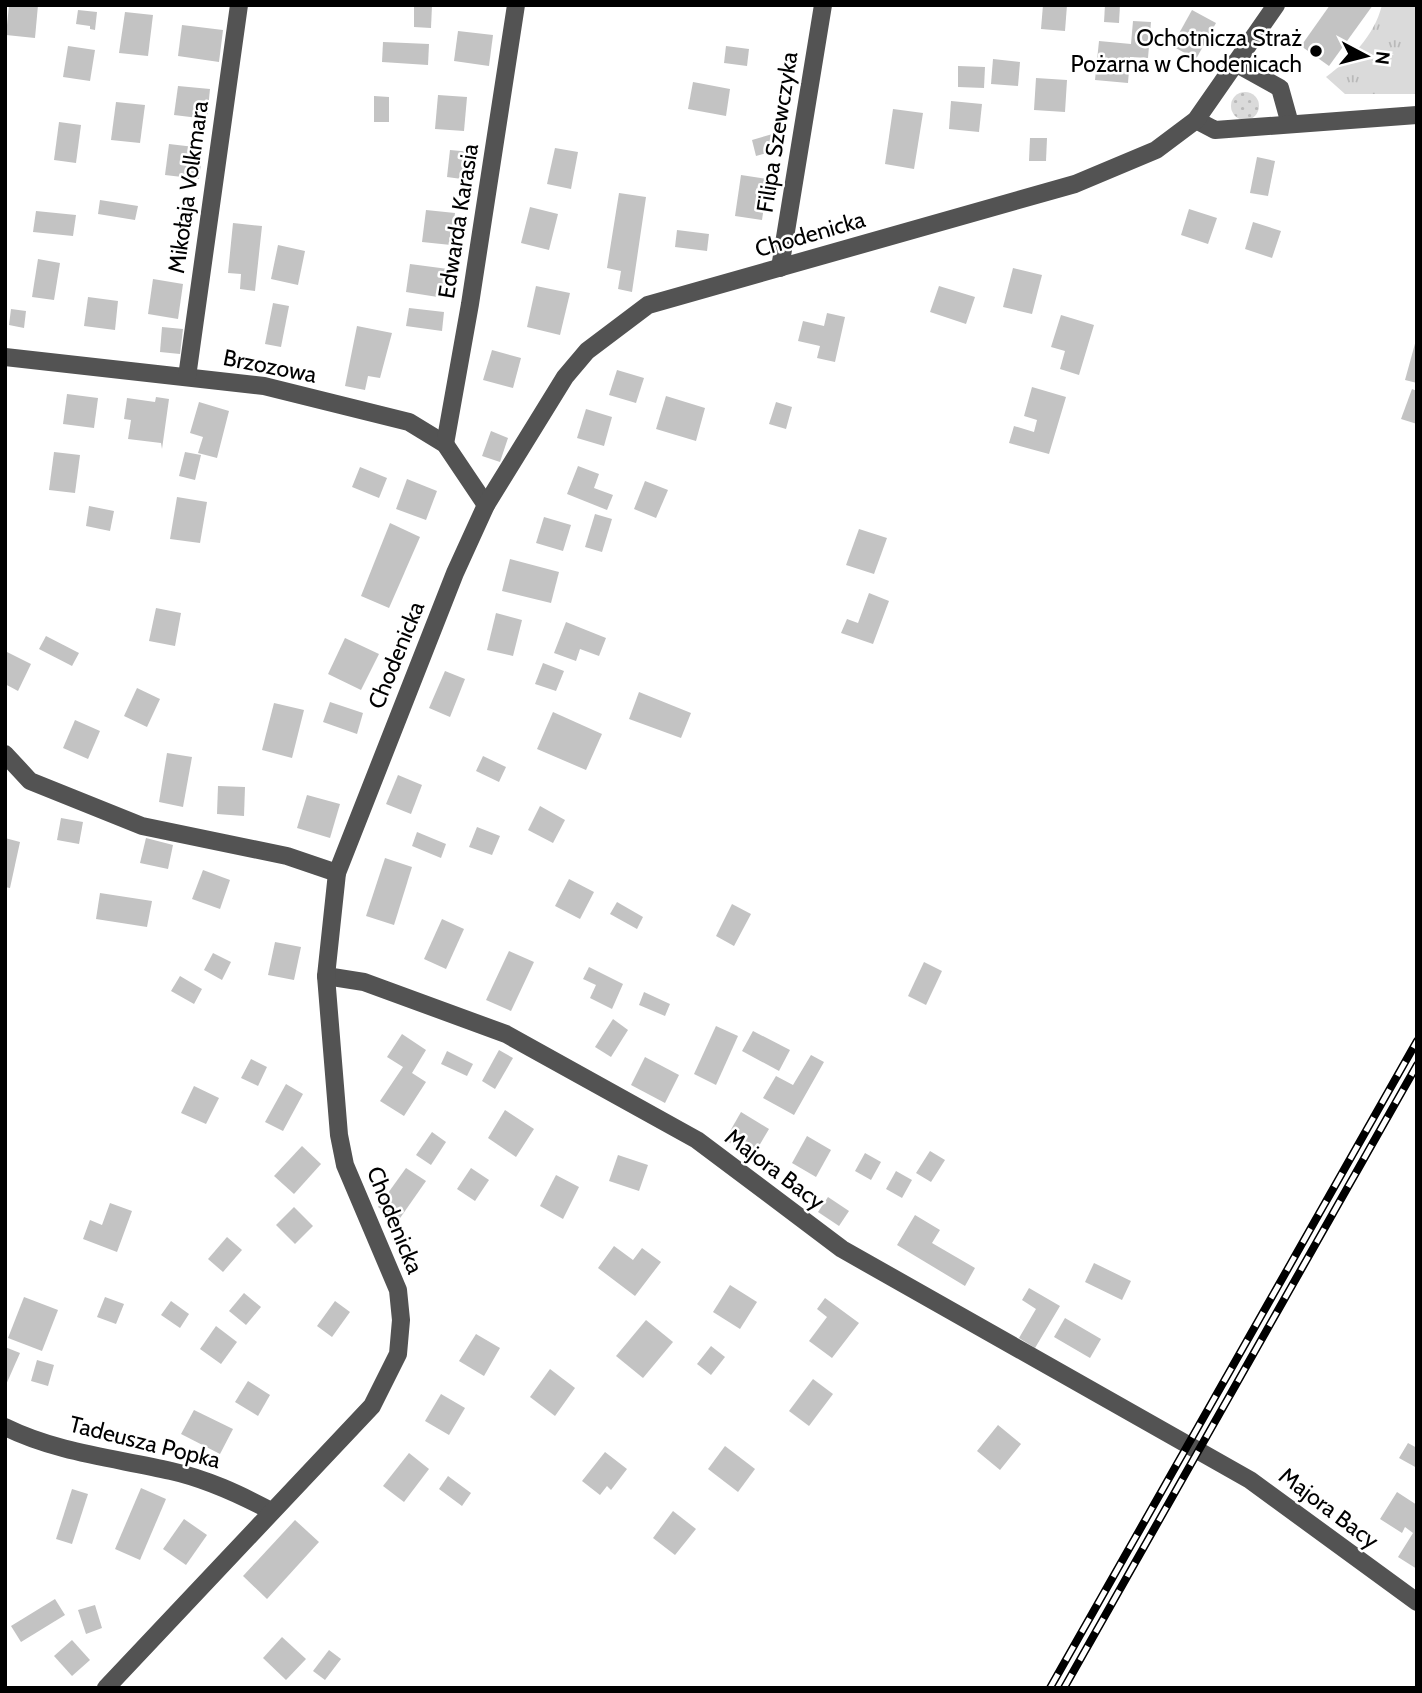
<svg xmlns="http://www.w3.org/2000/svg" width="1422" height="1693" viewBox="0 0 1422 1693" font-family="Cabin,sans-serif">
<defs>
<pattern id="grass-tufts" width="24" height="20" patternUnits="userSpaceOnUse" patternTransform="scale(1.75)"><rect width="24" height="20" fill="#dadada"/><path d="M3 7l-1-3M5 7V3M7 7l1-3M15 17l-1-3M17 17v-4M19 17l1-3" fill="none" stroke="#b9b9b9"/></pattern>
<pattern id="garden-dots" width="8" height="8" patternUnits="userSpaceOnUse" patternTransform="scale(1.75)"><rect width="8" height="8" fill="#dadada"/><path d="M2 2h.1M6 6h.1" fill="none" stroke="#b9b9b9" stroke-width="1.8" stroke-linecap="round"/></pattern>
</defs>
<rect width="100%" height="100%" fill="#fff"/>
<path fill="url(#grass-tufts)" d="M1382,5H1417V94H1345L1326,77C1351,58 1374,37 1382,5Z"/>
<circle fill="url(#garden-dots)" cx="1245" cy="106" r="14"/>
<g fill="#dadada">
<rect x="1386" y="5" width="31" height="34"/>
<rect x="1365" y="48" width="52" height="36"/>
</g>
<g fill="#c3c3c3">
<path d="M9,5H38L35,38L6,35Z"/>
<path d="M414,5H432L431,28L414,27Z"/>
<path d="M1043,5H1067L1065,31L1041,29Z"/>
<path d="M1105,5H1120L1119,23L1104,22Z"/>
<path d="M1330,5H1373L1329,66L1301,46Z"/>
<path d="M78,10L97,12L95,30L90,29V26L76,24Z"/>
<path d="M1192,10L1216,23L1196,59L1172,46Z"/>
<path d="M125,12L153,15L148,56L119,53Z"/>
<path d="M1133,21L1151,22L1148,58L1130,57L1128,83L1095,80L1099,41L1131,44Z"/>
<path d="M182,25L223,30L219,62L178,56Z"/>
<path d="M458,31L493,35L489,66L454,61Z"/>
<path d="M383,42L429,44L428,65L382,62Z"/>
<path d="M68,46L95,50L90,81L63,77Z"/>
<path d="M726,46L749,49L747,66L724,63Z"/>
<path d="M993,59L1020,62L1018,86L991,84Z"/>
<path d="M958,66L985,67L984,88L958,87Z"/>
<path d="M1036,78L1067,80L1065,112L1034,110Z"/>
<path d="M693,82L730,89L726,116L688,109Z"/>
<path d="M178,86L210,89L207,119L174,115Z"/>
<path d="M438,95L467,97L464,131L435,129Z"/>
<path d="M374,96L389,97V122H374Z"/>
<path d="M951,101L982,104L979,132L949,129Z"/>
<path d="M116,102L145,105L140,143L111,140Z"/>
<path d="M893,109L923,113L914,169L885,164Z"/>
<path d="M59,122L81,125L76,163L54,160Z"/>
<path d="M776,133L781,149L756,156L752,140Z"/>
<path d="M1030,138H1047L1046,161H1029Z"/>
<path d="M169,144L203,148L199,179L165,175Z"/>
<path d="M555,148L578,152L571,189L547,184Z"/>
<path d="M450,150L472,152L469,180L447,177Z"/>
<path d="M1257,157L1275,161L1268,196L1250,193Z"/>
<path d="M741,175L768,179L762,220L735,216Z"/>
<path d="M619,193L646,197L632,292L618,289L621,271L607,268Z"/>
<path d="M100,200L138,206L135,220L98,214Z"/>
<path d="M530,207L558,214L549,250L521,243Z"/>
<path d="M1189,209L1217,218L1208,244L1181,235Z"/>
<path d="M426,210L455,213L451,245L422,242Z"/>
<path d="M36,211L76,215L73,236L33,232Z"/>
<path d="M1253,222L1281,231L1272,258L1245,249Z"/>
<path d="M233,223L262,226L255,291L240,289L241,274L228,273Z"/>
<path d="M677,230L709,234L707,251L675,247Z"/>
<path d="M278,245L305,251L298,285L271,279Z"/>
<path d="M38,259L60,263L54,300L32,297Z"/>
<path d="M410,264L448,269L444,298L406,292Z"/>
<path d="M1013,268L1042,275L1032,314L1003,307Z"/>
<path d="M153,279L183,284L178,319L148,314Z"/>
<path d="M536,286L570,293L560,335L527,327Z"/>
<path d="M939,286L975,297L966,324L930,312Z"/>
<path d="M88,297L118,301L115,330L84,326Z"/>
<path d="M273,303L289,306L281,347L265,344Z"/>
<path d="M409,308L444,312L442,331L406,326Z"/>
<path d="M11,309L26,311L24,328L9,325Z"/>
<path d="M827,313L845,317L835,362L817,358L820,346L798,341L803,321L824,326Z"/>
<path d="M1061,315L1094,325L1079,375L1060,369L1065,351L1051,347Z"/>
<path d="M357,326L392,333L380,378L368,376L365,390L345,386Z"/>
<path d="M162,327L183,329L180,354L160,352Z"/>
<path d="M1416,340H1417V383L1405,380Z"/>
<path d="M492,350L521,358L513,388L483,380Z"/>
<path d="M617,370L644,378L636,403L609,395Z"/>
<path d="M1032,387L1066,397L1049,454L1009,443L1014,426L1034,432L1037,420L1024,416Z"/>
<path d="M1412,389L1417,391V424L1401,419Z"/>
<path d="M67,394L98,398L94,428L63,424Z"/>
<path d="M666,396L705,408L696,441L656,429Z"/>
<path d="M156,397L169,399L162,449L161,443L128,439L131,420L124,419L127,398L155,402Z"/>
<path d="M199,402L229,411L217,458L198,453L203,437L190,433Z"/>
<path d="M776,402L792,407L786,429L769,424Z"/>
<path d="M586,409L612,417L604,446L577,438Z"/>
<path d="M491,431L508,438L500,462L482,456Z"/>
<path d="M54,452L80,455L75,493L49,490Z"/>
<path d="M185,452L201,455L195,480L179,476Z"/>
<path d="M578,466L599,474L594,488L613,495L607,510L567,494Z"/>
<path d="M360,467L387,478L379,498L352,487Z"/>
<path d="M407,479L437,491L426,520L396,509Z"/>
<path d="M645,481L668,490L656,518L634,509Z"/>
<path d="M177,497L207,502L200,543L170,539Z"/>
<path d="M89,506L114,511L110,531L86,526Z"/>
<path d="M595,514L612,519L602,552L585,547Z"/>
<path d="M544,517L571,525L563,551L536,543Z"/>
<path d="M390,523L420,537L389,608L361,596Z"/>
<path d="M859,529L887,538L874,574L846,565Z"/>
<path d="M510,559L559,572L551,603L502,591Z"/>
<path d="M869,593L889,601L873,644L841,633L847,619L858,623Z"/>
<path d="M156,608L181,613L175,646L149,641Z"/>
<path d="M496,613L522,620L513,656L487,650Z"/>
<path d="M566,622L606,638L599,656L580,649L576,661L554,653Z"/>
<path d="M46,636L79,653L72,666L39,649Z"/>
<path d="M345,638L379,654L361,690L328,674Z"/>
<path d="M5,651L31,664L18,691L5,684Z"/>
<path d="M543,663L564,671L556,691L535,684Z"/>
<path d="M445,671L465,679L450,717L429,708Z"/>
<path d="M137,688L160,699L147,727L124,716Z"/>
<path d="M639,692L691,713L681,738L629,719Z"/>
<path d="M330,702L363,713L357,734L323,722Z"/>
<path d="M274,703L304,710L292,758L262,750Z"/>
<path d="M553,712L602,734L586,770L537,749Z"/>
<path d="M75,720L100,731L88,759L63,748Z"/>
<path d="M167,753L192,757L183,807L159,802Z"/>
<path d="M483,756L506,767L499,782L476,771Z"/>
<path d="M398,775L422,785L411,814L386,804Z"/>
<path d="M218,786L245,787L244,816L217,814Z"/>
<path d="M307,795L340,804L330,838L297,828Z"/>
<path d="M540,806L565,820L553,843L528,830Z"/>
<path d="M61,818L83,822L79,844L57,840Z"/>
<path d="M477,827L500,836L492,855L469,847Z"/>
<path d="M417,832L446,844L441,858L412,846Z"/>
<path d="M5,838L20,842L10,888L5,887Z"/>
<path d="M146,838L173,845L168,869L140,863Z"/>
<path d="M385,858L412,867L394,925L366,916Z"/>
<path d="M203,870L230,880L220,909L192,899Z"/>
<path d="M569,879L594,892L580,919L555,906Z"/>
<path d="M100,893L152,901L147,927L96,919Z"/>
<path d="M617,902L643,917L637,929L610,914Z"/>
<path d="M732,904L751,914L734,946L716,936Z"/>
<path d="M442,919L464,929L446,969L424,959Z"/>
<path d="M275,942L301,947L294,980L268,975Z"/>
<path d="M509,951L534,962L511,1011L486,1000Z"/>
<path d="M213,953L231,962L222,980L204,970Z"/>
<path d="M924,962L942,971L926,1005L908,996Z"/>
<path d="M589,967L623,984L612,1009L590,998L596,985L583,979Z"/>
<path d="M180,976L202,989L194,1004L171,991Z"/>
<path d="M644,992L670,1004L665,1016L639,1005Z"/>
<path d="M613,1019L628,1030L611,1057L595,1047Z"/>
<path d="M716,1026L738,1036L716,1085L694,1074Z"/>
<path d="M753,1031L790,1050L779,1071L742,1051Z"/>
<path d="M402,1034L426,1050L412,1073L426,1082L404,1116L380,1101L403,1067L387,1057Z"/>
<path d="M499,1050L513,1058L495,1089L482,1081Z"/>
<path d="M447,1051L473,1064L467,1076L441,1064Z"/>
<path d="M811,1055L824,1062L794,1115L763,1098L776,1076L793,1085Z"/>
<path d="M645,1057L679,1075L665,1103L631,1085Z"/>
<path d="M251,1059L267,1067L258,1086L241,1078Z"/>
<path d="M286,1084L303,1094L283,1131L265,1122Z"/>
<path d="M194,1086L219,1098L206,1124L181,1113Z"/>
<path d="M505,1110L534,1129L516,1157L488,1138Z"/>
<path d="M741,1112L769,1129L753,1156L725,1140Z"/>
<path d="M432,1132L446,1142L431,1165L416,1155Z"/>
<path d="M807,1136L831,1150L816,1177L792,1163Z"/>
<path d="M302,1146L321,1164L294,1194L274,1176Z"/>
<path d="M930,1151L945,1160L931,1182L916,1173Z"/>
<path d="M865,1153L881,1162L871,1180L855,1171Z"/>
<path d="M618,1155L648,1165L639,1191L609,1181Z"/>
<path d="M406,1168L426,1181L398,1221L378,1207Z"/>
<path d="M471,1168L489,1180L475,1201L457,1189Z"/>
<path d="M896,1171L912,1180L902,1198L886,1189Z"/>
<path d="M556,1175L579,1187L563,1219L540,1206Z"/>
<path d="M828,1197L849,1211L839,1226L818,1212Z"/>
<path d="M110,1203L132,1211L117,1252L83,1239L90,1220L102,1225Z"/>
<path d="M294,1207L313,1226L295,1244L276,1225Z"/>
<path d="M915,1215L940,1230L932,1243L975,1268L965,1286L897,1245Z"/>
<path d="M227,1237L242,1250L223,1272L208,1259Z"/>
<path d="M614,1246L633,1260L642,1248L661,1262L635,1296L598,1268Z"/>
<path d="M1094,1263L1131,1281L1122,1300L1085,1282Z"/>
<path d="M730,1285L757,1302L740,1329L713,1312Z"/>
<path d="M1029,1288L1060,1306L1035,1348L1019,1338L1036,1309L1022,1300Z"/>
<path d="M244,1293L261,1307L246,1325L229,1311Z"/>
<path d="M24,1297L58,1310L42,1351L8,1338Z"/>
<path d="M105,1297L124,1304L116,1324L97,1317Z"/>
<path d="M825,1298L859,1323L832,1358L809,1341L827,1317L817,1309Z"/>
<path d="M171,1301L189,1314L180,1328L161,1315Z"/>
<path d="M335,1301L350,1312L332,1337L317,1326Z"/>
<path d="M1065,1318L1101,1339L1090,1358L1054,1337Z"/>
<path d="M646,1320L673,1342L643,1378L616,1356Z"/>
<path d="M216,1326L237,1342L221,1364L200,1349Z"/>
<path d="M476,1334L500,1348L484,1376L459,1361Z"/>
<path d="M711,1346L725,1357L711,1375L697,1364Z"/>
<path d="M5,1347L20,1353L5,1387Z"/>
<path d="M37,1360L54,1365L48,1386L31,1381Z"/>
<path d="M550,1369L575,1388L555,1416L530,1397Z"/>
<path d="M813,1379L833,1394L809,1426L789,1411Z"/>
<path d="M248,1381L270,1395L258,1416L235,1402Z"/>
<path d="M441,1394L465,1408L449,1435L425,1421Z"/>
<path d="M194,1410L233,1429L220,1454L181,1434Z"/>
<path d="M998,1425L1021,1444L1000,1470L977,1451Z"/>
<path d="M1408,1443L1417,1448V1468L1399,1458Z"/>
<path d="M725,1446L755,1469L738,1492L708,1469Z"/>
<path d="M605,1452L627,1469L611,1490L607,1486L600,1495L582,1481Z"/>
<path d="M409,1453L429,1469L404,1502L383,1486Z"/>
<path d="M448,1476L471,1493L462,1506L439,1489Z"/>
<path d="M141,1488L166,1499L140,1560L115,1549Z"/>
<path d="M72,1489L88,1494L72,1544L56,1539Z"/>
<path d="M1397,1492L1417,1505V1569L1398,1557L1413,1533L1405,1527L1402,1533L1380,1519Z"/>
<path d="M673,1511L696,1529L675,1555L653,1538Z"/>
<path d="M184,1519L207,1535L186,1565L163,1549Z"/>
<path d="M295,1520L319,1542L267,1599L243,1576Z"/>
<path d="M55,1599L65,1615L21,1642L11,1626Z"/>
<path d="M95,1605L102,1628L86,1634L78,1610Z"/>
<path d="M282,1637L306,1659L286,1680L263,1658Z"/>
<path d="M72,1640L90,1660L72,1676L54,1656Z"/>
<path d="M329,1650L341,1659L325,1680L313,1671Z"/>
</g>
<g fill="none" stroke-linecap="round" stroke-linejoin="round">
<g stroke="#535353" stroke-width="18">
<path d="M1235,63L1280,88L1290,124"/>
<path d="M1196,120L1215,130L1417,115"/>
<path d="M780,268L823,5"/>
<path d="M5,357L264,386L409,422L445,444L486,505"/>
<path d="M187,377L239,5"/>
<path d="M445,444L470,304L516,5"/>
<path d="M5,754L30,781L142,826L287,856L337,873"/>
<path d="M326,976L364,982L506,1034L697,1140L842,1249L1250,1480L1417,1602"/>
<path d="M5,1427C58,1453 115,1458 171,1471C207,1479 239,1494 271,1511"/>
<path d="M106,1688L372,1406L398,1354L401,1320L398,1290L345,1165L339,1135L326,976L337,873L455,573L486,505L565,377L587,351L648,305L1075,184L1156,150L1196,120L1276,5"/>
</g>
<defs>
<g id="rail">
<path d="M1050,1688L1417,1041"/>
<path d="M1064,1688L1417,1065"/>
</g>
</defs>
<use href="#rail" stroke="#000" stroke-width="8"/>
<use href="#rail" stroke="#fff" stroke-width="5" stroke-dasharray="16" stroke-linecap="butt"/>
</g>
<circle fill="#000" stroke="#fff" stroke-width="2.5" cx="1316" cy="51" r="7"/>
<g text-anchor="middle" stroke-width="5" stroke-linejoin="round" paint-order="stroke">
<g font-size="23" fill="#000" stroke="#fff" text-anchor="end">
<text x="1302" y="46">Ochotnicza Straż<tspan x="1302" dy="26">Pożarna w Chodenicach</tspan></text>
</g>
<g font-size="23" fill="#000" stroke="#fff">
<text transform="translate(777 132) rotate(-81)" y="8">Filipa Szewczyka</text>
<text transform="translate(188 187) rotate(-82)" y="8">Mikołaja Volkmara</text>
<text transform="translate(458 221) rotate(-81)" y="8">Edwarda Karasia</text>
<text transform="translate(810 234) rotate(-16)" y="8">Chodenicka</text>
<text transform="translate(270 366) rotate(11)" y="8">Brzozowa</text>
<text transform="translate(396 655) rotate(-68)" y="8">Chodenicka</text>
<text transform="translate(775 1169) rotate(37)" y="8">Majora Bacy</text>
<text transform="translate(395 1220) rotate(68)" y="8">Chodenicka</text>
<text transform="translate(145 1442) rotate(14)" y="8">Tadeusza Popka</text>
<text transform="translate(1329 1508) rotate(37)" y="8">Majora Bacy</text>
</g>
</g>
<rect width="1422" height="1693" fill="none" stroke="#000000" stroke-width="14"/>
<g transform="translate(1366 56) rotate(97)" stroke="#ffffff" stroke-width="5" paint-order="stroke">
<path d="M0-5L12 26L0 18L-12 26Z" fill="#000000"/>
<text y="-10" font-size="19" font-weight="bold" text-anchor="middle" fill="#000000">N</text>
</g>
</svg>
